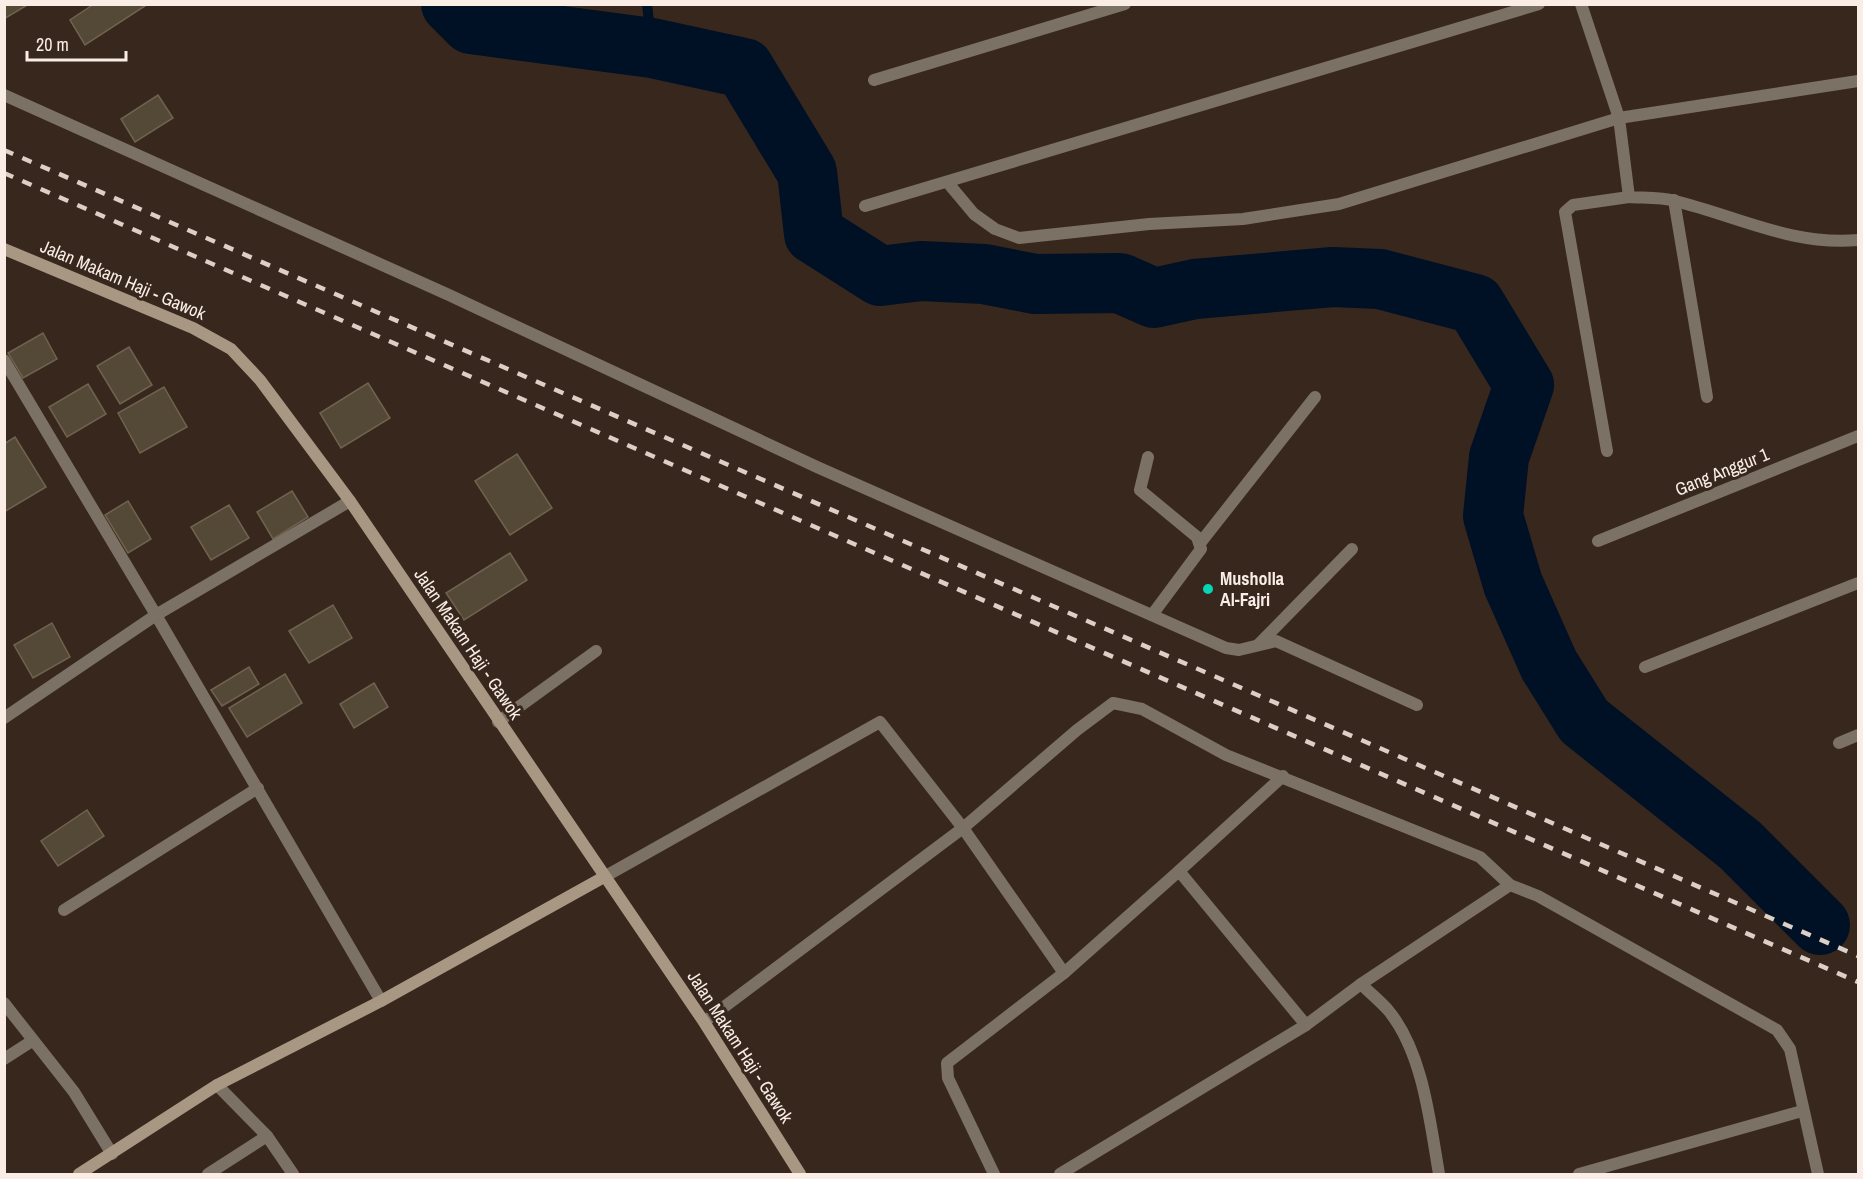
<svg xmlns="http://www.w3.org/2000/svg" width="1863" height="1179" viewBox="0 0 1863 1179" font-family="'Archivo Narrow',sans-serif">
<rect width="100%" height="100%" fill="#38271d"/>
<g fill="none" stroke-linecap="round" stroke-linejoin="round">
<path stroke="#001025" stroke-width="10" d="M647,4L652,48"/>
<path stroke="#001025" stroke-width="60" d="M451,4L471,24L652,48L744,68L807,172L814,234L880,276L921,271L984,274L1035,284L1120,283L1154,298L1195,289L1333,277L1380,279L1475,304L1524,385L1499,457L1493,516L1513,584L1549,665L1584,721L1740,845L1820,925"/>
</g>
<g fill="#544937" stroke="#6f6350" stroke-width="1.5">
<path d="M4,4H29L4,19Z"/>
<path d="M94,4H148L85,45L70,20Z"/>
<path d="M158,95L173,118L135,142L121,119Z"/>
<path d="M43,333L57,359L23,378L8,353Z"/>
<path d="M129,347L152,385L120,404L97,366Z"/>
<path d="M368,383L390,418L341,448L320,413Z"/>
<path d="M88,384L106,414L67,437L49,407Z"/>
<path d="M164,387L187,427L140,453L118,413Z"/>
<path d="M15,437L46,487L4,512V444Z"/>
<path d="M517,454L552,508L510,535L475,481Z"/>
<path d="M292,491L308,517L273,539L257,512Z"/>
<path d="M128,501L151,539L128,553L105,515Z"/>
<path d="M229,505L249,538L211,560L191,527Z"/>
<path d="M510,553L527,580L464,620L446,593Z"/>
<path d="M333,605L352,638L309,663L289,631Z"/>
<path d="M52,623L70,657L33,678L14,645Z"/>
<path d="M249,667L259,684L222,706L211,690Z"/>
<path d="M285,674L302,703L247,737L229,708Z"/>
<path d="M374,683L388,707L354,728L340,704Z"/>
<path d="M87,810L104,836L58,866L41,841Z"/>
</g>
<g fill="none" stroke-linecap="round" stroke-linejoin="round">
<g stroke="#7b7164" stroke-width="12">
<path d="M1581,4L1619,118L1629,197C1644,198 1661,197 1675,201C1737,216 1792,246 1858,240"/>
<path d="M874,80L1125,4"/>
<path d="M4,95L449,295L817,467L1226,648L1239,650L1276,641L1417,705"/>
<path d="M948,183L974,214L995,229L1019,238L1149,224L1243,219L1339,204L1619,118L1858,81"/>
<path d="M1674,200L1707,397"/>
<path d="M865,206L1539,4"/>
<path d="M4,360L156,615L350,501"/>
<path d="M1607,451L1565,212L1573,205L1629,197"/>
<path d="M1148,457L1140,490L1197,537L1201,549L1152,615"/>
<path d="M1598,541L1858,436"/>
<path d="M1201,542L1315,397"/>
<path d="M1259,644L1352,549"/>
<path d="M1645,667L1858,583"/>
<path d="M4,718L156,615L381,1001"/>
<path d="M498,722L596,651"/>
<path d="M1839,743L1858,735"/>
<path d="M1179,871L1283,776"/>
<path d="M604,877L880,722L963,828L1064,973"/>
<path d="M64,910L258,788"/>
<path d="M4,1003L74,1092L112,1154"/>
<path d="M704,1022L963,828L1077,730L1113,703L1142,709L1226,755L1480,857L1510,885L1538,896L1777,1030L1790,1049L1818,1174"/>
<path d="M4,1059L32,1041"/>
<path d="M217,1085L267,1136L293,1174"/>
<path d="M208,1174L267,1136"/>
<path d="M994,1174L948,1078L947,1063L1064,973L1179,871L1306,1025"/>
<path d="M1060,1174L1306,1025L1361,984"/>
<path d="M1439,1174C1430,1122 1423,1052 1388,1010C1380,1001 1370,993 1361,984L1510,885"/>
<path d="M1579,1174L1802,1111"/>
</g>
<g stroke="#a89883" stroke-width="12">
<path d="M4,249L193,328L231,349L260,380L350,501L704,1022L800,1174"/>
<path d="M79,1174L217,1085L381,1001L604,877"/>
</g>
<g stroke="#dccfc7" stroke-width="4.5" stroke-dasharray="10 10" stroke-linecap="butt">
<path d="M4,150L1858,956"/>
<path d="M4,173L1858,982"/>
</g>
</g>
<circle fill="#06d5b6" stroke="#38271d" stroke-width="2" cx="1208" cy="589" r="6"/>
<g text-anchor="middle" stroke-width="6" stroke-linejoin="round" paint-order="stroke">
<g font-size="18" fill="#f9ede6" stroke="#38271d">
<text transform="translate(123 280) rotate(23)" y="6">Jalan Makam Haji - Gawok</text>
<text transform="translate(1722 472) rotate(-22)" y="6">Gang Anggur 1</text>
<text transform="translate(468 644) rotate(56)" y="6">Jalan Makam Haji - Gawok</text>
<text transform="translate(740 1047) rotate(57)" y="6">Jalan Makam Haji - Gawok</text>
</g>
<g font-size="18" font-weight="bold" fill="#f9ede6" stroke="#38271d" text-anchor="start">
<text x="1220" y="585">Musholla<tspan x="1220" dy="21">Al-Fajri</tspan></text>
</g>
</g>
<rect width="1863" height="1179" fill="none" stroke="#f9ede6" stroke-width="12"/>
<path d="M27 51v9h99v-9" fill="none" stroke="#f9ede6" stroke-width="3"/>
<text x="36" y="51" font-size="18" fill="#f9ede6" stroke="#38271d" stroke-width="4.5" paint-order="stroke">20 m</text>
</svg>
